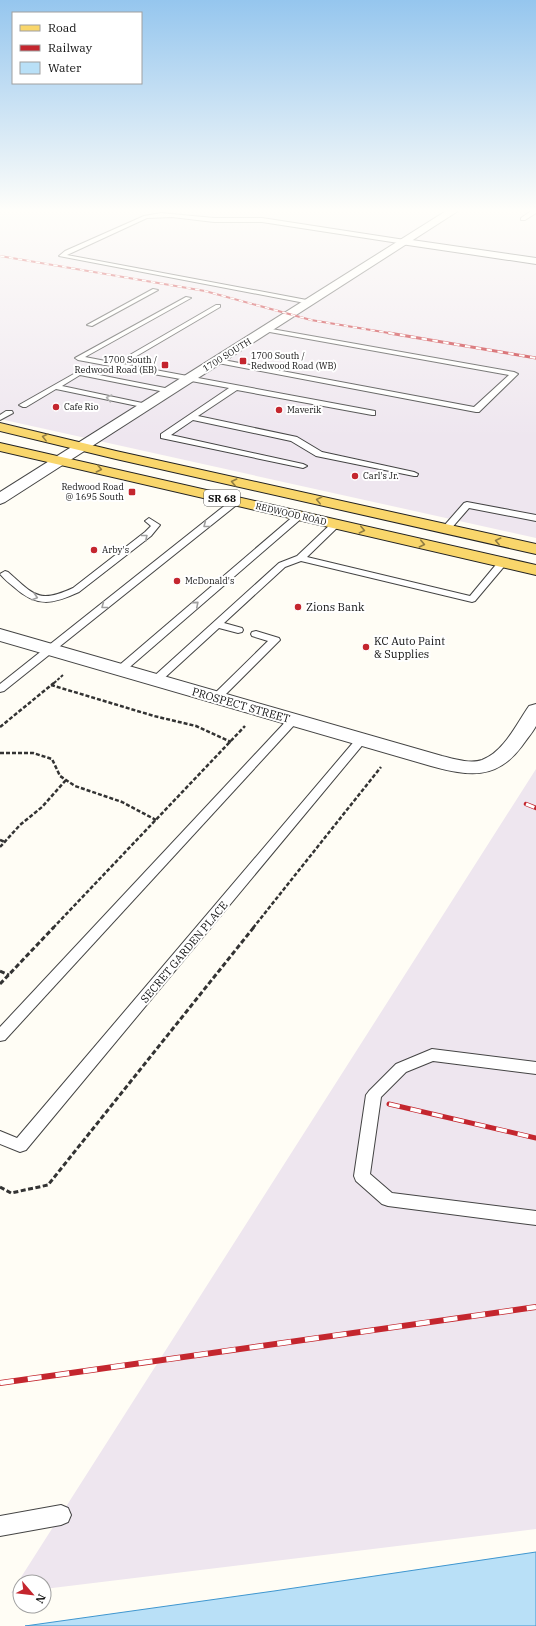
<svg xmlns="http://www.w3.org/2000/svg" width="536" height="1626" viewBox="0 0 536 1626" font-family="'IBM Plex Serif',serif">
<rect width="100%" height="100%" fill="#fffdf5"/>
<g fill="#eee6ef">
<path d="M0,211H536V538L0,419Z"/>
<path d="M536,769V1529L44,1589V1582H20V1592L11,1593Z"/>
</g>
<path fill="#b9e0f7" stroke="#3f96cf" d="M536,1552V1626H25L274,1591Z"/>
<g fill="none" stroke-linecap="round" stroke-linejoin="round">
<defs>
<g id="service">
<path d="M531,211H536V213L525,220H521V218Z"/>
<path d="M161,213L214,218H262L405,240L408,242L405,244L262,222H214L172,217L147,218L67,255L312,301V303L310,304L59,256L65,251L144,216Z"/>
<path d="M153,289L158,290L92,326L87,325Z"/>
<path d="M186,297L191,298L85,357L116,363L216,305H220V307L123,364L375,411V415H372L237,390L198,416L297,437L322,452L414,472L418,474L417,476H414L316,456L291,441L193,420L171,435L303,464L307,466L303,468L161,438V434L229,388L78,360L75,358Z"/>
<path d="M266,328L514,372L518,374L479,412H476L218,363L215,361L218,359L474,407L509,375L264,331L263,330Z"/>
<path d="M79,371L170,389L174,391L170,393L80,375L62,386L147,404L151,406L147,408L56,389L26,407H23L19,405Z"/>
<path d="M6,411H12L13,413L0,420V415Z"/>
<path d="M236,498L240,501L239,503L4,691L0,692V684L233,499Z"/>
<path d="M467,502L536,515V521L469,508L449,531H443L442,529L443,527L464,503Z"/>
<path d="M299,513L303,516L302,518L124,672H116L115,670L116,668L296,514Z"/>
<path d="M149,518L160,525L151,536L79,592C53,604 37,608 14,587C9,583 4,579 0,574L5,571L8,572C34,595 39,604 73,588L145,532L151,526L145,521Z"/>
<path d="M336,521L340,524L339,526L307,557L470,596L499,561L502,560L507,563L475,601L472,602L301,561L285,567L224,623L242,628L243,630L242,632L238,633L219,628L160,682H152L151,680L152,678L279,563L297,556L333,522Z"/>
<path d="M256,631L279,638L280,640L220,700H212L211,698L212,696L268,641L252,636L251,634L252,632Z"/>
<path d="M293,717L298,720L297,722L5,1040L0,1041V1027L289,718Z"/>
<path d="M361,737L365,738L367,740L365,742L26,1150L20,1152L0,1144V1131L17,1138L357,738Z"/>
<path d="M432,1049L536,1062V1074L433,1061L406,1072L381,1097L370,1174L392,1193L536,1211V1225L388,1206L382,1204L356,1181L354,1176L366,1095L369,1091L396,1064Z"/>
<path d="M61,1505L68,1508L71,1515L68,1522L61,1525L0,1536V1516Z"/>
</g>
<g id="minor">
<path d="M405,239L536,258V264L401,244L400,242L401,240Z"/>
<path d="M0,629L442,756C454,759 470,764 482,760C504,752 517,723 529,706L536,704C536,710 536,720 536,726C533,732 526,740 522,746C496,781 468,776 431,766L0,641Z"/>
</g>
<path id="tertiary" d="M446,211H458L5,502L0,504V492Z"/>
<g id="primary">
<path d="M0,423L116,451L536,544V554L116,459L0,431Z"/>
<path d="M0,443L536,565V575L0,451Z"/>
</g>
</defs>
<use href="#service" stroke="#444" stroke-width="2"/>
<use href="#minor" stroke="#444" stroke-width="2"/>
<use href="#tertiary" stroke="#444" stroke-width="2"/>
<use href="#primary" stroke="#222" stroke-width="2"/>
<path stroke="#333" stroke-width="2" stroke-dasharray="3 1.5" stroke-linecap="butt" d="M54,683L63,675"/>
<g stroke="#333" stroke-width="2.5" stroke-dasharray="4 2" stroke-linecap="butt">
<path d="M51,685L154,716L196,726L231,742"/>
<path d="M0,727L55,682"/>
<path d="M0,753H33L52,759L60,776L75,786L122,802L156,820"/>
<path d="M0,840L5,842"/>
<path d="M0,847L20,825L42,807L66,780"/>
<path d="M53,928L245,726"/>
<path d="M253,928L381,767"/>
</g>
<g stroke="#333" stroke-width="3" stroke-dasharray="5 2.5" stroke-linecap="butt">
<path d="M0,971L9,975"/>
<path d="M0,984L54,927"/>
<path d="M0,1187L11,1193L48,1185L254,927"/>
</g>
<use href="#service" fill="#fff" fill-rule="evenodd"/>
<use href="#minor" fill="#fff" fill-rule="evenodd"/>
<use href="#tertiary" fill="#fff" fill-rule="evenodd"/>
<use href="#primary" fill="#f9d66b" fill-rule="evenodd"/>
<defs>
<path id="rail-far4" d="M0,256L205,291L311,320L395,334"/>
<path id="rail-far3" d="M389,333L536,358"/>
<path id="rail-far2" d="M526,804L536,808"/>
<path id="rail-far1" d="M389,1104L536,1138"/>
<path id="rail" d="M0,1383L536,1307"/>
</defs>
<use href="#rail-far4" stroke="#c4262e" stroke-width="2"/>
<use href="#rail-far3" stroke="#c4262e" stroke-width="3"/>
<use href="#rail-far2" stroke="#c4262e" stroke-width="4.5"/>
<use href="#rail-far1" stroke="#c4262e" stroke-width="5"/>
<use href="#rail" stroke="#c4262e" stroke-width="6"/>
<use href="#rail-far4" stroke="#fff" stroke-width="1.5" stroke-dasharray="4.5" stroke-linecap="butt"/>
<use href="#rail-far3" stroke="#fff" stroke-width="2" stroke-dasharray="5.5" stroke-linecap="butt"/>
<use href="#rail-far2" stroke="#fff" stroke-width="3" stroke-dasharray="9" stroke-linecap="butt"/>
<use href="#rail-far1" stroke="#fff" stroke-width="3.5" stroke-dasharray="11" stroke-linecap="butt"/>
<use href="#rail" stroke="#fff" stroke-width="4.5" stroke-dasharray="14" stroke-linecap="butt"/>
</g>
<defs><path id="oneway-chevron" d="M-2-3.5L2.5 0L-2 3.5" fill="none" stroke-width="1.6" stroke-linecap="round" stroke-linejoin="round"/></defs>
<g stroke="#a0a0a0">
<use href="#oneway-chevron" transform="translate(109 398) rotate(-168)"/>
<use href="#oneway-chevron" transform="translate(206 525) rotate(142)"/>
<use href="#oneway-chevron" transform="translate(145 537) rotate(-39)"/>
<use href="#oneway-chevron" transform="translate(35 597) rotate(16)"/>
<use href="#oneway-chevron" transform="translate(196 604) rotate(-41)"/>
<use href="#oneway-chevron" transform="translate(104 606) rotate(142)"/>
</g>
<g stroke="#917d42">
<use href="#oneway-chevron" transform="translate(45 437) rotate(-166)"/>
<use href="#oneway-chevron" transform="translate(99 469) rotate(13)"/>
<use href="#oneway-chevron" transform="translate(234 482) rotate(-167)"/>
<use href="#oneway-chevron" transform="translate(319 500) rotate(-167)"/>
<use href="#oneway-chevron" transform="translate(362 530) rotate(13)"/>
<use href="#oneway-chevron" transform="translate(498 541) rotate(-167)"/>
<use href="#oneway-chevron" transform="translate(422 544) rotate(13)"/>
</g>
<linearGradient id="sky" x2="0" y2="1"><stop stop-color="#95c6ee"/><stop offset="0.48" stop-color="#fffefa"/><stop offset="1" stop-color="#fffefa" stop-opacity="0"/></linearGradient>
<rect width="536" height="439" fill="url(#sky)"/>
<g fill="#c4262e" stroke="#fff" stroke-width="1.5">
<rect x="239" y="357" width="8" height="8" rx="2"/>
<rect x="161" y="361" width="8" height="8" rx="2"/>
<circle cx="56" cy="407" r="4"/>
<circle cx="279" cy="410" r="4"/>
<circle cx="355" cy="476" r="4"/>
<rect x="128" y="488" width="8" height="8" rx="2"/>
<circle cx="94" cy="550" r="4"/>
<circle cx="177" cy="581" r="4"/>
<circle cx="298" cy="607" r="4"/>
<circle cx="366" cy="647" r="4"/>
</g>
<g text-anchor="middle" stroke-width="4" stroke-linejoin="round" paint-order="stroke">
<g font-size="9" fill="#111" stroke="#fff">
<text transform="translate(227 355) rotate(-32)" y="3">1700 SOUTH</text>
<text transform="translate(291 514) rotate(13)" y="3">REDWOOD ROAD</text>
</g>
<g font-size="9" fill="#111" stroke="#fff" text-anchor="start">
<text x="251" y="359">1700 South /<tspan x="251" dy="10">Redwood Road (WB)</tspan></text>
<text x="157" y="363" text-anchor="end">1700 South /<tspan x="157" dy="10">Redwood Road (EB)</tspan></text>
<text x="64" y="410">Cafe Rio</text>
<text x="287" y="413">Maverik</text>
<text x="363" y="479">Carl's Jr.</text>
<text x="124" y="490" text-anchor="end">Redwood Road<tspan x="124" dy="10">@ 1695 South</tspan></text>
<text x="102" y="553">Arby's</text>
<text x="185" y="584">McDonald's</text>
</g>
<rect fill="#fff" stroke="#585858" stroke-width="1" x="204" y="490" width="36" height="16" rx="3"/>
<g font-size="10" font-weight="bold" fill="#111">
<text x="222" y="502">SR 68</text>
</g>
<g font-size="11" fill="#111" stroke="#fff" text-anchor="start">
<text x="306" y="611">Zions Bank</text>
<text x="374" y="645">KC Auto Paint<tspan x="374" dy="13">&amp; Supplies</tspan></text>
</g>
<g font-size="11" fill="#111" stroke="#fff">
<text transform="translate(241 705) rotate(16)" y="4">PROSPECT STREET</text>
<text transform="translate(184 952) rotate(-50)" y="4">SECRET GARDEN PLACE</text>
</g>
</g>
<rect x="12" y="12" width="130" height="72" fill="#ffffff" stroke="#a0a0a0"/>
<rect x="20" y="25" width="20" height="6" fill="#f9d66b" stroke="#a0a0a0"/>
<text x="48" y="32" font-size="12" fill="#111111">Road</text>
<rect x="20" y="45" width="20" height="6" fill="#c4262e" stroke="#a0a0a0"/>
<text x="48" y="52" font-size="12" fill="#111111">Railway</text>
<rect x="20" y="62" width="20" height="12" fill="#b9e0f7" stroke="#a0a0a0"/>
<text x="48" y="72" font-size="12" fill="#111111">Water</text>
<g transform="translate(32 1594) rotate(118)"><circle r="19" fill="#ffffff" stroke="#a0a0a0"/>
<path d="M0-3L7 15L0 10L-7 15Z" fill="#c4262e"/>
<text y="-6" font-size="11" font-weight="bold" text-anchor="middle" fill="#111111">N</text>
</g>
</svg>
